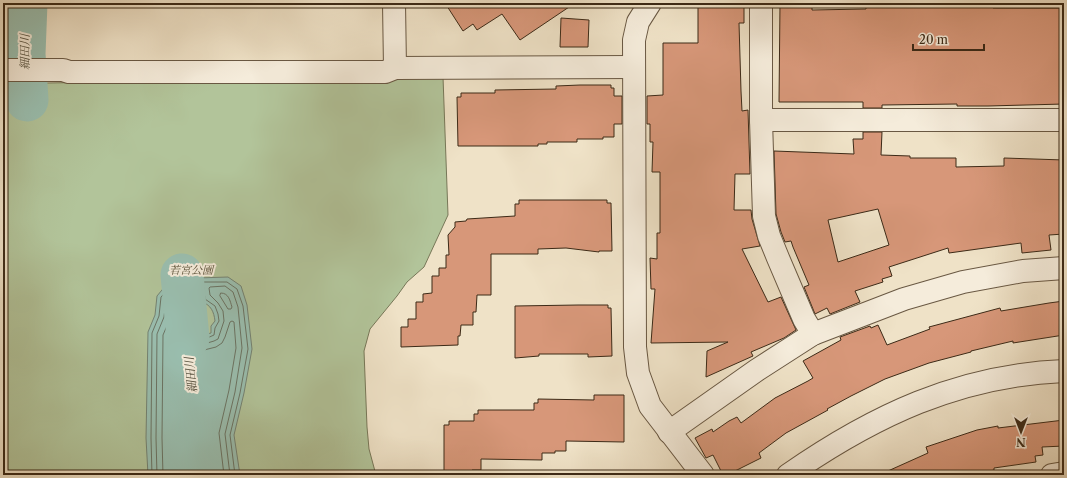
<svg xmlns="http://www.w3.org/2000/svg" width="1067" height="478" viewBox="0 0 1067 478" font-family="'Libre Caslon Text','Noto Serif JP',serif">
<rect width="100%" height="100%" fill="#efe2c7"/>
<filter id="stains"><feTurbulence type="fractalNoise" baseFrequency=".005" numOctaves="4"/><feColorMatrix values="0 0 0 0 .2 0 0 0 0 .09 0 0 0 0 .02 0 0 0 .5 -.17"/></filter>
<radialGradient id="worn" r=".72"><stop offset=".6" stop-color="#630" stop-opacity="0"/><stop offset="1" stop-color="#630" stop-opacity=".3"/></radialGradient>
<path fill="#b2c49a" stroke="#777758" d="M443,77L448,215L424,267L407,282L397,296L370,329L364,351L367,427L369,449L376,475H3V145L7,81L45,83Z"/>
<path fill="#9abfb0" stroke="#748373" d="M228,277L241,286L247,305L252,349L244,393L234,435L240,475H148L146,438L148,332L155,315L157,296L171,279H185L192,305L187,315V322L193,327L201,330L203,335L211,333V326L215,321C214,312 211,305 202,302L197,278Z"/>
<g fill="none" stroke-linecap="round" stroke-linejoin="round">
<g stroke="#6b7464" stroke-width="1">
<path d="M221,293C229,293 230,301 232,307L231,309H228L220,296Z"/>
<path d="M152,475L151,438L152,333L159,316L161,297L173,284H182L188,304C176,327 189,325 201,339H205L214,335L215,328L219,321L218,314L215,306L205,299L203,283L204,282H227L237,289L243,306L248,349L240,393L230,435L235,475"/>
<path d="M157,475L156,438L157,334L164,317L166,300L175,289H178L182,303L178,313L179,325L187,334L194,338L198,343L204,344L214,341L218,339L224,321L223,311L218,303L210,295L209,288L210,287L225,286L233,292L238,307L242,348L235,392L225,434L230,475"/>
<path d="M163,475L162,438L163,335L169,321L170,320L172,321L174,329L182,338L196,348L204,350L216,347L222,343L225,337L230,322L232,321L234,322L236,348L229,390L219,433L224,475"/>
</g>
<g stroke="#9abfb0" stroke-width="43">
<path d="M26,3L24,54L27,100"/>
<path d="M182,275L188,338"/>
</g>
</g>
<g fill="#d79779" stroke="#3c2a17" fill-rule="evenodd">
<path d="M445,3H575L520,40L502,14L477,30L473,24L463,31Z"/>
<path d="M698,3H744V23H739L741,91L742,111L748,110L750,174H735L734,210H751L752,219L760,246L742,249L768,302L781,297L796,330L784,338L751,352L753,356L706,377L707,351L728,342L651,343L655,289H651L650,258L657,259V233H660V172H652L653,142H650V124H647V96L663,95V43H698Z"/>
<path d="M780,3H812V10L866,9V3H905V5L993,3V8H1064V104L988,106H957V104L882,105V108H863V102H779Z"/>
<path d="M561,18L589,20L588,47H560Z"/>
<path d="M580,85H611V88H614V96H622V124H614V137H603V139H577V142H547V144H538V146H458L457,97H461V93H495V90L556,89V86Z"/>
<path d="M863,132H882L881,155L910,156V158H956V167L1004,166V158L1064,160V234L1049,235L1051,250L1022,253L1021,243L949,253L948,248L889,267L892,276L882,279L883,282L855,291L860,302L830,314L827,308L815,314L804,287L809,285L793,247L791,241L785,242L781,232L776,214L774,151L854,154L853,139H863ZM878,209L889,245L838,262L828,220Z"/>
<path d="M519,200H607V203H611L612,251H599V252L566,248L538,249V254H491V295H477L476,312H473V325H461L460,336H458V345L401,347V327H408V319H416V302H423V294L432,293V276H439V268H446V255H449L448,235L455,227V222L466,221L467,219L515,216V204H519Z"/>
<path d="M1064,301V335L1013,343V341L971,351V352L929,363L885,379L851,396L827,409L828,410L786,433L759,453L761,458L727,475H723L713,455L706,458L695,438L712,429L713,432L729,421L737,417L741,423L775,398L808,381L813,378L803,361L841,340L840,337L870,326L871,328L878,325L887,345L930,329L929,327L1000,308L1001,311L1049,303Z"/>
<path d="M578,305H608V308H611L612,356L588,357V354H539V356L515,358V306Z"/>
<path d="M594,395H624V442L566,441V451H555V453H542V460L481,459V470H472V475H444V425H449V421H474V414H478V410H534V403H538V399L594,400Z"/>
<path d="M1064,420V446L1042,447L1043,455L1035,456L1036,462L994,468V470L973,475H879L928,453L926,447L977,430L998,426V428Z"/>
</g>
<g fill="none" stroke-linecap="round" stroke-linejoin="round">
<defs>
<g id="minor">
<path d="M394,3L395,68"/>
<path d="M650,3L638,22L634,40L635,347L638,373L650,406L703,475"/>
<path d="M761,3V120L764,216L769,236L778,258L804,319L813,334"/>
<path d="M3,70H63L69,72H385L395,68L633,67"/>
<path d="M761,120H1064"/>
<path d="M669,432L757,370L813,334L904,299L963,282L1023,271L1064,268"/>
<path d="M788,475C873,416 959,375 1064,371"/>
<path d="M1052,475L1064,473"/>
</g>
</defs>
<use href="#minor" stroke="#695843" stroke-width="24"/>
<use href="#minor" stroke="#f5ecdb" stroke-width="22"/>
</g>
<g text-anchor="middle" stroke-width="4" stroke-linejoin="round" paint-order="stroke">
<g font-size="11" font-style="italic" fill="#5a5038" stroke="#f5ecdb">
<text x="191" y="274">若宮公園</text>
</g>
<g font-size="12" font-style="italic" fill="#544f3d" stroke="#f5ecdb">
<text transform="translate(25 52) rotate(-90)" y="4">細田川</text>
<text transform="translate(191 375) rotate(-96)" y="4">細田川</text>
</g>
</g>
<rect width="1067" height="478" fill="none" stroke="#efe2c7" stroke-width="16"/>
<rect x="4" y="4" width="1059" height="470" fill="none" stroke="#3c2a17" stroke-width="2"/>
<rect x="8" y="8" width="1051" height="462" fill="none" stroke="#3c2a17"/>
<g transform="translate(1021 432) rotate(180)" stroke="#f5ecdb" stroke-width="3" paint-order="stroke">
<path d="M0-3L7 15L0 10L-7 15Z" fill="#3c2a17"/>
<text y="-6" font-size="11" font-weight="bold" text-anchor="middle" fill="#3c2a17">N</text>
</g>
<path d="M913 44v6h71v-6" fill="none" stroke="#3c2a17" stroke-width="2"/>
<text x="919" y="44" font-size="12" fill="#3c2a17" stroke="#f5ecdb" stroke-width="3" paint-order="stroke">20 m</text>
<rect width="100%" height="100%" filter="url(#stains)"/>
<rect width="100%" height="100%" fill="url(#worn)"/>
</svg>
